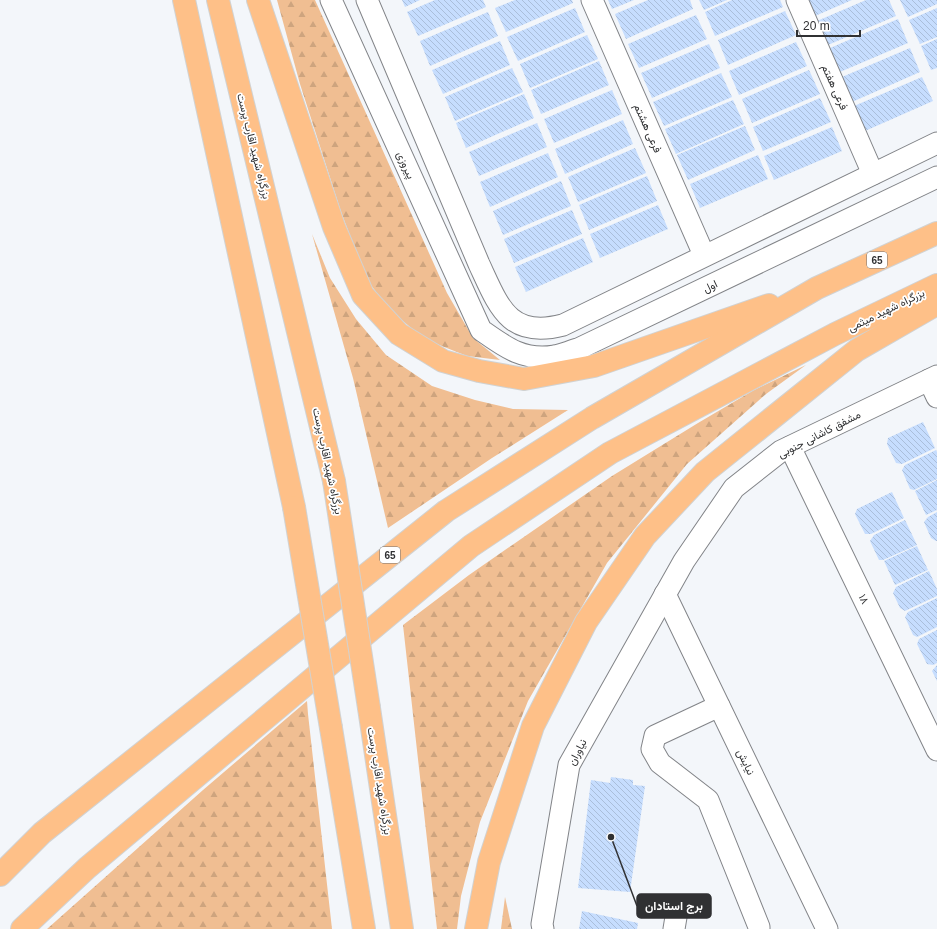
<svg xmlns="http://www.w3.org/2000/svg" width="937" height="929" viewBox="0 0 937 929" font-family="Arial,Vazirmatn,sans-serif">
<defs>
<pattern id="forest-firs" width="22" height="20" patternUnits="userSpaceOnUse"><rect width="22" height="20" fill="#f0be92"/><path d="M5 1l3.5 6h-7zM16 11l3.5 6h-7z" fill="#cea47e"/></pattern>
<pattern id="building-back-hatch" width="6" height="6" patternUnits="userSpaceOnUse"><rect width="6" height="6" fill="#c6ddfe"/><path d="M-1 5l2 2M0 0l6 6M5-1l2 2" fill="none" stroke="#aabeda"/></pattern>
</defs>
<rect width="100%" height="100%" fill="#f3f6fa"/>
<g fill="url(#forest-firs)">
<path d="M277,0H315L447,293L473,338L500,360L467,356L424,339L389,309L367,280L341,212L300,84Z"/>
<path d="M312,234L330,278L356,319L386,355L432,386L475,400L513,409L568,410L492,458L388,528L353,378Z"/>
<path d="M806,365L766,394L687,464L607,563L528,701L480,822L461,896L457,929H437L403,625L469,575L612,476L698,423L754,390Z"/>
<path d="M307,701L308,714L332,929H47L203,790Z"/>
<path d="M505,897L512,929H501Z"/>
</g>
<g fill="url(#building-back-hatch)">
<path d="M402,0H420L405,7Z"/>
<path d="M435,0H483L486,7L418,36L407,12Z"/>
<path d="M515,0H572L573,3L506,32L495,8Z"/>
<path d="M608,0H634L612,9Z"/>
<path d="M648,0H690L693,9L626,39L615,14Z"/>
<path d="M699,0H727L704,10Z"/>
<path d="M732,0H780L783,7L715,36L705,12Z"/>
<path d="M808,0H852L815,16Z"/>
<path d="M866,0H889L896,16L828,45L817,21Z"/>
<path d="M900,0H937V4L908,17Z"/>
<path d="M575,8L585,32L518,61L507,37Z"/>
<path d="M937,8V37L920,44L909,20Z"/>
<path d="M785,11L796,35L728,65L718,40Z"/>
<path d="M488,12L498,36L430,66L420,41Z"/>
<path d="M696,15L707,39L639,68L628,44Z"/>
<path d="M898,19L908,43L840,72L830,48Z"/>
<path d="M587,35L598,59L530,88L520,64Z"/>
<path d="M937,39V68L931,70L921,46Z"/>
<path d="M500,41L510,65L443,94L432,70Z"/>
<path d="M796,42L807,66L739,95L729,71Z"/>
<path d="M709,44L720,68L652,98L641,73Z"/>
<path d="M910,48L920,72L852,102L842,77Z"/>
<path d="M599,61L609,85L541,114L531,90Z"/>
<path d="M512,68L523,92L455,121L445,97Z"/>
<path d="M809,70L820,94L752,123L742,99Z"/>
<path d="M721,73L732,97L664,126L653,102Z"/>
<path d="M922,77L933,101L865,131L854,106Z"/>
<path d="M612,90L622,114L554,143L544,119Z"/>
<path d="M524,94L534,118L466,148L456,123Z"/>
<path d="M820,98L831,122L763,151L753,127Z"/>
<path d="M733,100L744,124L676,154L665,129Z"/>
<path d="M623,120L633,144L565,174L555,149Z"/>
<path d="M537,123L547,147L479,176L469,152Z"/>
<path d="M745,126L755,150L688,180L677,155Z"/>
<path d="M832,127L842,151L774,180L764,156Z"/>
<path d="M635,148L646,173L578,202L568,177Z"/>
<path d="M548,153L558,177L490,207L480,182Z"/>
<path d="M758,155L768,179L700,208L690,184Z"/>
<path d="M647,176L657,201L589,230L579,205Z"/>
<path d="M561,181L571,206L503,235L493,211Z"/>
<path d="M658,205L668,229L600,258L590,234Z"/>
<path d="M572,210L582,234L514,263L504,239Z"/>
<path d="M583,238L593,262L526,292L515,267Z"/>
<path d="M923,422L935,448L902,464L896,463L887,444L888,438Z"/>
<path d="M936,450L937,452V479L914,490L910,489L902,470L905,465Z"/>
<path d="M937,480V510L926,515L915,491Z"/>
<path d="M892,492L904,518L871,534H865L855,514L857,509Z"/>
<path d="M937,512V541H936L931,538L924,522L928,517Z"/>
<path d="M905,520L917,545L883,560H879L870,541L874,535Z"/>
<path d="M917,546L928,570L895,585L884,561Z"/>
<path d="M929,571L937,589V596L905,611L900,608L893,593L896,587Z"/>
<path d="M937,598V627L917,637L913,635L905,617L908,612Z"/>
<path d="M937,630V663L933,665L927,664L917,644L919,639Z"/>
<path d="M937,665V681L932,671Z"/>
<path d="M611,777L633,780V785L645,786L630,892L578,888L591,780L610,783Z"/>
<path d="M582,911L638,923L637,929H579Z"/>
</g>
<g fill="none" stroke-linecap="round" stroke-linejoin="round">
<defs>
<g id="minor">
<path d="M331,0L481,330C505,347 523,361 554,356C562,355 570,351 578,349L937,177"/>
<path d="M367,0L479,264C499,307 509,339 563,325L937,143"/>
<path d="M592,0L704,255"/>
<path d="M797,0L873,174"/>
<path d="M929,380L937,397"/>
<path d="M790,447L937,750"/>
<path d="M665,594L827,929"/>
<path d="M719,706L655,736L652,749L660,763L708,800L759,927V929"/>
<path d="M543,929L542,924L569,765L684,561L734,488L781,451L937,376"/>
<path d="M674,929L676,917"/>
</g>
<g id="highway">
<path d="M184,0L294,507"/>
<path d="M218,0L334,481"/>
<path d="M258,0L334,227L363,295L399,334L443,361L479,371L524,379L594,366L769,305"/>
<path d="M369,708L402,929"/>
<path d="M331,728L364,929"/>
<path d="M0,875L42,833L446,511L592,418L817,288L937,233"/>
<path d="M22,929L87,868L471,546L610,453L835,334L937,285"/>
<path d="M476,929L489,862L533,726L586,622L645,536L705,472L857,350L937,304"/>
</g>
</defs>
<use href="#minor" stroke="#828488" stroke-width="23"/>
<use href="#highway" stroke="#d1d2d2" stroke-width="24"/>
<use href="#minor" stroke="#fff" stroke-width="21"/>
<use href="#highway" stroke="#fec088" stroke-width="22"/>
<defs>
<g id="highway-bridge">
<path d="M334,481L369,708"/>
<path d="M294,507L331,728"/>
</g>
</defs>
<use href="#highway-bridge" stroke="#d1d2d2" stroke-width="24" stroke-linecap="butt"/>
<use href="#highway-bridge" stroke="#fec088" stroke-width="22"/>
</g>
<g text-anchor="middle" stroke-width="3.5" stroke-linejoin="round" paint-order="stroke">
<g fill="#fff" stroke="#6e6f70" stroke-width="1">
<rect x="867" y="252" width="20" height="16" rx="3"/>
<rect x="380" y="547" width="20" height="16" rx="3"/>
</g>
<g font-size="10" font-weight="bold" fill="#303133">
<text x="877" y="264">65</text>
<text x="390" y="559">65</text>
</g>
<g font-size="11" fill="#303133" stroke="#fff">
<text transform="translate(835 87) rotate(66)" y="4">فرعی هفتم</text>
<text transform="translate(648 128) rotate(66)" y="4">فرعی هشتم</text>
<text transform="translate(254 146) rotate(76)" y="4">بزرگراه شهید اقارب پرست</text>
<text transform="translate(406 165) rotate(66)" y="4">پیروزی</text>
<text transform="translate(710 286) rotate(-26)" y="4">اول</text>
<text transform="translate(886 310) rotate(-26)" y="4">بزرگراه شهید میثمی</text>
<text transform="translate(819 434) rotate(-27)" y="4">مشفق کاشانی جنوبی</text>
<text transform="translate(328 461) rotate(78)" y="4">بزرگراه شهید اقارب پرست</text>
<text transform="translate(864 599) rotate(64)" y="4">۱۸</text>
<text transform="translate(577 752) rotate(-63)" y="4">نیاوران</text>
<text transform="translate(746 762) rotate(64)" y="4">نیایش</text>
<text transform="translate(380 781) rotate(81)" y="4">بزرگراه شهید اقارب پرست</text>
</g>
</g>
<path fill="none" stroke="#303133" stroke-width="1.5" d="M611 837L637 906"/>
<circle fill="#303133" stroke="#fff" stroke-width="1.5" cx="611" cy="837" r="4"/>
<rect fill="#303133" stroke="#303133" stroke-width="1.5" x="637" y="894" width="74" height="24" rx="4"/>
<g font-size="12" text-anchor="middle" font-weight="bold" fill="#fff">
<text x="674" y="910">برج استادان</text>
</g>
<path d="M797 30v6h63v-6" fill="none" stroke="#303133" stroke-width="2"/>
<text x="803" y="30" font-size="12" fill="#303133" stroke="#ffffff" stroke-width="3" paint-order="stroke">20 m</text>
</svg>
